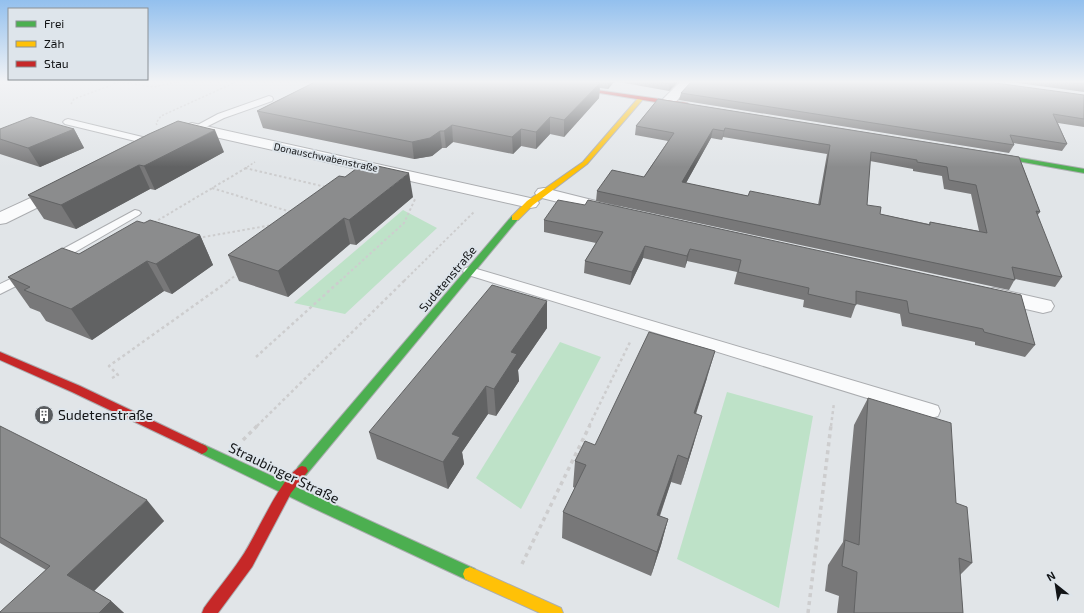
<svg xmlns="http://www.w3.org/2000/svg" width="1084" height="613" viewBox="0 0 1084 613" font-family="'Exo 2',sans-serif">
<rect width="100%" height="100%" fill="#e1e5e8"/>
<g fill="#bee2c8">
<path d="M403,210L437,228L345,314L294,303Z"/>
<path d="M560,342L601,357L521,509L476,478Z"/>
<path d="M727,392L813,416L779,608L677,559Z"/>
</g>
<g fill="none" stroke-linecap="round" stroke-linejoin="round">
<defs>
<g id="lane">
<path d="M269,96L272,97L273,99L272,101L224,118L200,130H194L192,128L218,114Z"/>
<path d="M68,119L159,141L161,143L156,146L65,124L63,122L65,120Z"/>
<path d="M135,210L139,211L141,213L139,215L58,262H50L48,259L50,256Z"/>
<path d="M470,267L932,404L938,406L940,411L938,416L932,418L465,274L463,271L465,268Z"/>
<path d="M27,271L32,272L34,275L32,278L0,294V284Z"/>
</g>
<g id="street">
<path d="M680,82H693L673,105H663L661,102L663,99Z"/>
<path d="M192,123L530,198L536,199L539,203L536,207L530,208L193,132L187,133L182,132L180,129L182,126Z"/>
<path d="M61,184L67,185L70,189L67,193L6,223L0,224V212Z"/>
<path d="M544,188L620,207L623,211L620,215L614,216L538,197L535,193L538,189Z"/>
<path d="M994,288L1051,301L1054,306L1051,311L1043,313L986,300L983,295L986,290Z"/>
</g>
<g id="fast">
<path d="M991,153L1084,169V173L989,156L988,155Z"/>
<path d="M512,216H518L519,218L306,475L302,476L298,475L296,471L298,467Z"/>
<path d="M202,444L475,569L477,574L475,579L470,581L465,579L311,507L198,452L196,449L198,446Z"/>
</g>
<g id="slow">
<path d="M639,97L644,98L587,164L533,205L518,220H512V216L527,201L583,162Z"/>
<path d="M470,567L561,608L563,613H540L465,579L463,574L465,569Z"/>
</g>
<g id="jam">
<path d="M531,82H541L687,103L690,105L687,107Z"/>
<path d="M0,352L80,386L206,446L208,449L206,452L202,454L198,452L72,392L0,360Z"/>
<path d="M302,466L306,467L308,471L291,493L252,567L218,613H202L204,608C216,591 230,575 241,558C255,539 282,473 302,466Z"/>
</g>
</defs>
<use href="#lane" stroke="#abadb0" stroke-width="2"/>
<use href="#street" stroke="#abadb0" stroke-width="2"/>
<use href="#fast" stroke="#abadb0" stroke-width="2"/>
<use href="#slow" stroke="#abadb0" stroke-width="2"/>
<use href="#jam" stroke="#abadb0" stroke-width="2"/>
<g stroke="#cdcdce" stroke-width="1.5" stroke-dasharray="2 2" stroke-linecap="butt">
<path d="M119,82L154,87L177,82"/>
<path d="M305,82L315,83"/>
<path d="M71,104L74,99L120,82"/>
<path d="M157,125L156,123L161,116L236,82"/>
<path d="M245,168L248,169"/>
<path d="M244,169L255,162"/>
</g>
<g stroke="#cdcdce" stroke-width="2" stroke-dasharray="2.5 2.5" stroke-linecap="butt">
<path d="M245,168L326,187"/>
<path d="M212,188L291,212"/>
<path d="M156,223L155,222L246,168"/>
<path d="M198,238L272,225"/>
<path d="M228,281L239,273"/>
<path d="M340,281L404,223L416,197"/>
<path d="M404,281L475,211"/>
</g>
<g stroke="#cdcdce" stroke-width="2.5" stroke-dasharray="3 3" stroke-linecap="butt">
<path d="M256,357L341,280"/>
<path d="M112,378L118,375L109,366L230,280"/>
<path d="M257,426L405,280"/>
<path d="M589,426L631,340"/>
<path d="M831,426L834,403"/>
</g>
<g stroke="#cdcdce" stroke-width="3.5" stroke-dasharray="4 4" stroke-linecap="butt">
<path d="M243,440L258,425"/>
<path d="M522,564L590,425"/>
<path d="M808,613L831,425"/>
</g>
<use href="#lane" fill="#fafbfc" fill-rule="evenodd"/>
<use href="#street" fill="#fafbfc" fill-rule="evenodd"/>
<use href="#fast" fill="#4caf50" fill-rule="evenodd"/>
<use href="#slow" fill="#ffc107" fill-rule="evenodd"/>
<use href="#jam" fill="#c62828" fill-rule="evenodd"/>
</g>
<g fill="#787879" fill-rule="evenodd">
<path d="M315,82H614L608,89L600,88L599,98L564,137L550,134L536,149L521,146L513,154L453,142L446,148H442L432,156L414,159L263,128L257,111Z"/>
<path d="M619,82H678L669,91Z"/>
<path d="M1010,82H1084V92Z"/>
<path d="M681,93L1084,95V127L1058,123L1067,144L1062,151L1013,143L1014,145L1009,153L679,100Z"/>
<path d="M658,99L1019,157L1040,212L1037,216L1062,277L1055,287L1015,279L1009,290L596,201L597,191L644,177L668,141L635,135L636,126ZM723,137L827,154L818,205L748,196L686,183L711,138L722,140ZM870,161L913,169V171L942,176L944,189L971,194L979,231L930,222L929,224L880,214L867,205Z"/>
<path d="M0,129H74L84,148L40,167L0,154Z"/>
<path d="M149,134L224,152L155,190L150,189L76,229L44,219L28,195Z"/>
<path d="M345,177L413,197L356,245L350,244L288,297L239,281L228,255Z"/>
<path d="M544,220L1021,295L1035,345L1025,357L975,345V342L902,326L900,314L856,304L851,318L803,307L804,300L734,284L737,272L687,261L685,268L643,258L630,285L584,273L585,261L596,243L544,232Z"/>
<path d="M144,223L200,235L213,265L172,294L164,291L92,340L46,321L40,312L30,308L8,277L79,254Z"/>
<path d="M547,301V328L518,370L519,381L496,416L488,414L462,452L464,464L448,489L377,459L369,432Z"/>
<path d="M707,378L696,414L694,443L681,485L671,482L660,516L668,519L661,545L651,576L562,538L563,512L575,488L573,487L575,461L595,445Z"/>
<path d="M868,398L956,503L972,563L960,575L963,613H837L839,596L825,591L828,565L843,542L854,425Z"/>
<path d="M0,426L164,521L94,591L111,601L124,613H0L46,570L0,543Z"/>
</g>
<g fill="#616263">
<path d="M608,82H614L608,89Z"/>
<path d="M672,82H678L669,91L670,84Z"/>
<path d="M600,83L599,98L564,137V120Z"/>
<path d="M550,117V134L536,149V132Z"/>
<path d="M452,125L453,142L446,148L444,131Z"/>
<path d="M725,128L723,137L722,140L724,131Z"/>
<path d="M74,129L84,148L40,167L28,148Z"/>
<path d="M521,129V146L513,154L512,137Z"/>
<path d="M713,129L711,138L681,192L682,182Z"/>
<path d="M215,130L224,152L155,190L144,166Z"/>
<path d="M440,131L442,148L432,156L414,159L412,142Z"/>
<path d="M139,165L150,189L76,229L61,205Z"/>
<path d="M409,173L413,197L356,245L349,220Z"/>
<path d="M344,218L350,244L288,297L278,271Z"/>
<path d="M200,235L213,265L172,294L156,264Z"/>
<path d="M645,246L643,258L630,285L632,272Z"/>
<path d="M690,249L687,261L685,268L687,256Z"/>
<path d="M147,261L164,291L92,340L71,309Z"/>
<path d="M547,301V328L518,370L519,381L496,416L494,389L511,352Z"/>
<path d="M715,351L707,378L687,440L694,413Z"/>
<path d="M486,386L488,414L462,452L464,464L448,489L443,462L452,434Z"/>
<path d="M702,416L694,443L681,485L688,459Z"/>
<path d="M678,455L671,482L651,540L657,515Z"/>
<path d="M147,500L164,521L90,595L67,575Z"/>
<path d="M668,519L661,545L651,576L657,552Z"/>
<path d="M111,601L124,613H99Z"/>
</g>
<g fill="#8b8c8d" stroke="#616263" fill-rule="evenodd">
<path d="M315,82H593L600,83L564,120L550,117L536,132L521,129L512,137L452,125L444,131H440L430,138L412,142L257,111Z"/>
<path d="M658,82H672L670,84Z"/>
<path d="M691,82H988L1084,95V119L1053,114L1067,144L1010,135L1014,145L681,93Z"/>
<path d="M1063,82H1084V84Z"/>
<path d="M658,99L1019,157L1040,212L1036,211L1062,277L1012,267L1015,280L597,191L612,170L644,177L674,133L636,126ZM725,128L830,145L820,205L750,191L748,196L682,182L713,129L724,131ZM871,152L917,160V162L947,167L949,180L976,185L987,233L930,222V225L880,214L881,207L867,205Z"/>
<path d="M31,117L74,129L28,148L0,139V129Z"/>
<path d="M178,121L215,130L144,166L139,165L61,205L28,195L149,134Z"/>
<path d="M364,163L409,173L349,220L344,218L278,271L228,255L339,176L345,177Z"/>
<path d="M558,200L585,205L588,200L1021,295L1035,345L984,332L983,329L909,313L907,301L856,291V305L808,294L809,288L738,272L741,260L690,249L687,256L645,246L632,272L585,261L603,232L544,220Z"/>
<path d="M150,220L200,235L156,264L147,261L71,309L24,290L30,287L8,277L62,248L79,254L137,221L144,223Z"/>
<path d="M492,285L547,301L511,352L517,354L494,389L486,386L452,434L460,437L443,462L369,432Z"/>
<path d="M649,332L715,351L694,413L702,416L688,459L678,455L657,515L668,519L657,552L563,512L586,465L575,461L585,441L595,445Z"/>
<path d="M868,398L951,423L956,503L967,507L972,563L959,558L963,613H854L857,572L842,566L845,540L859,545Z"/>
<path d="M0,426L147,500L67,575L111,601L99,613H0V612L50,566L0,537Z"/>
</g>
<linearGradient id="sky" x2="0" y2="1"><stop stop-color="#93c0ee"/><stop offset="0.49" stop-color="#f2f3f5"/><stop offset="1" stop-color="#f2f3f5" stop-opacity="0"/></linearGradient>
<rect width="1084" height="167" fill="url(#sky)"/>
<defs>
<symbol id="building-disc" viewBox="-11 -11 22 22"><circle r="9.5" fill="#5a5d60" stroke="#dee5eb"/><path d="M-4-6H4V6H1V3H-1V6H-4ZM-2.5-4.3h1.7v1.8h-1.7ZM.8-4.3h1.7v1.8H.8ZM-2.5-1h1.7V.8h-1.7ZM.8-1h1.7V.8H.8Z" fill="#fff"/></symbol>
</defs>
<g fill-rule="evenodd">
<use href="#building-disc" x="33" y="404" width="22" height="22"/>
</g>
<g text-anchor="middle" stroke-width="4" stroke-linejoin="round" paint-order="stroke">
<g font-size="10" fill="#121416" stroke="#dee5eb">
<text transform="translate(326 157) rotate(12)" y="4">Donauschwabenstraße</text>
</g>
<g font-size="12" fill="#121416" stroke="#dee5eb">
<text transform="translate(448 279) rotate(-50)" y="4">Sudetenstraße</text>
</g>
<g font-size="14" fill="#121416" stroke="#dee5eb" text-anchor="start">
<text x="58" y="420">Sudetenstraße</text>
</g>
<g font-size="14" fill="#121416" stroke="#dee5eb">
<text transform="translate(284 473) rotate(26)" y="5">Straubinger Straße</text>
</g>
</g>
<rect x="8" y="8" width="140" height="72" fill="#dee5eb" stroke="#8c9196"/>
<rect x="16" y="21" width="20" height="6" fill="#4caf50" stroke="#8c9196"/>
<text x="44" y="28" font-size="12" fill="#121416">Frei</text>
<rect x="16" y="41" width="20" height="6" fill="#ffc107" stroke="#8c9196"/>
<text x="44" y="48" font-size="12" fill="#121416">Zäh</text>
<rect x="16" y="61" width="20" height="6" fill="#c62828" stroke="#8c9196"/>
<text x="44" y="68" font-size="12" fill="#121416">Stau</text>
<g transform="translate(1056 585) rotate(330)" stroke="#dee5eb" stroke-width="3" paint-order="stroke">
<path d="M0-3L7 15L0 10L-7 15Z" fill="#121416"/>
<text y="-6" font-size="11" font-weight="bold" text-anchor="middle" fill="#121416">N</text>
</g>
</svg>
